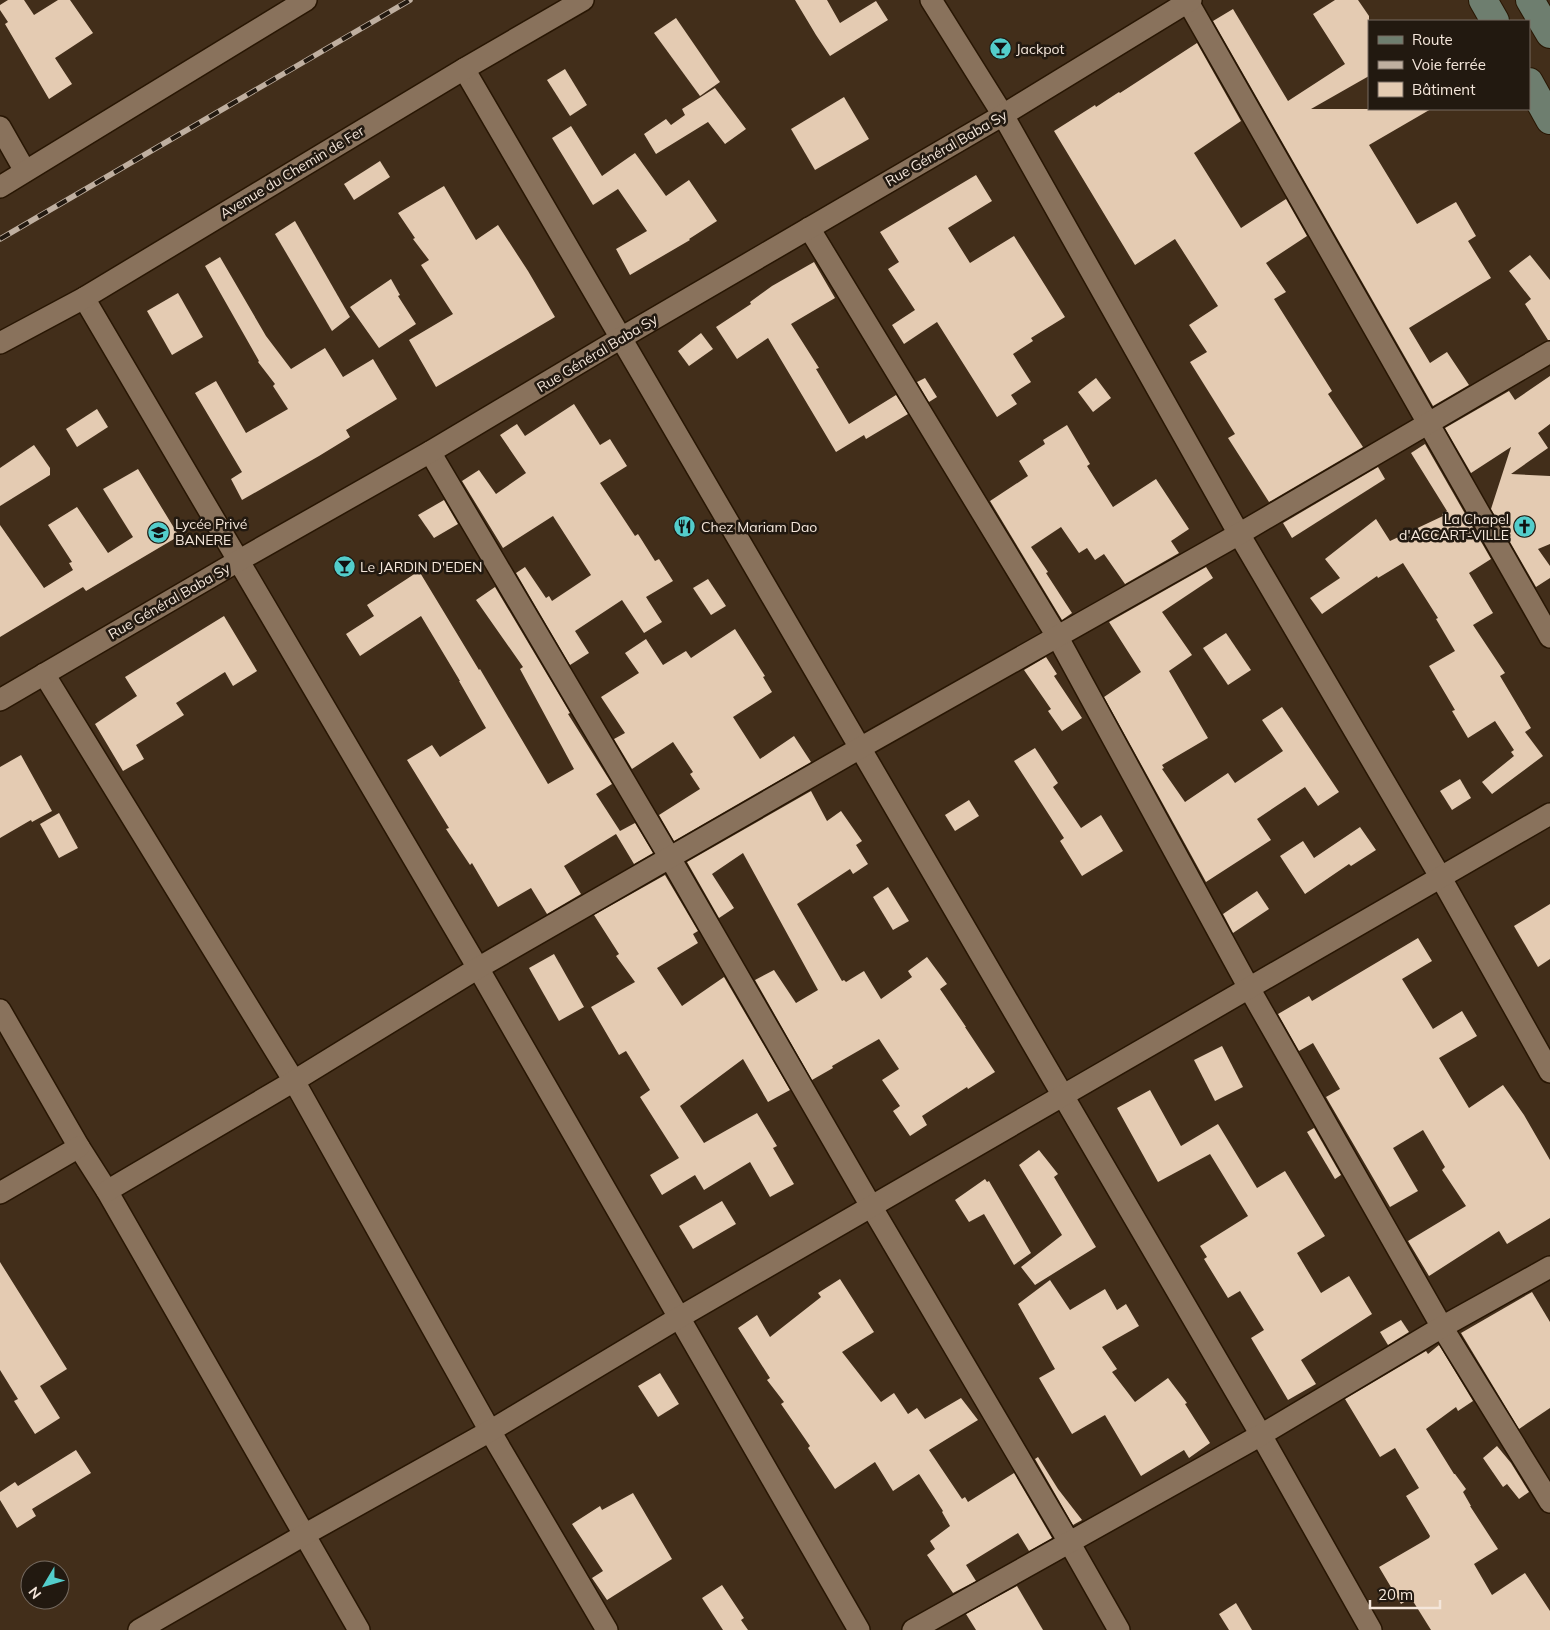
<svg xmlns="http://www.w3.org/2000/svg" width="1550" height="1630" viewBox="0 0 1550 1630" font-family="Mulish,sans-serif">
<rect width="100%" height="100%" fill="#422e1a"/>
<g fill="#e4cbb2">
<path d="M8,0H24L34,15L58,0H70L93,33L55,58L72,84L49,99L5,24L8,22L0,10V5Z"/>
<path d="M795,0H827L840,23L876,1L888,20L830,56L816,35Z"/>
<path d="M1335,0H1358L1369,16V76L1311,109H1431L1369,145L1417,224L1456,202L1476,236L1468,241L1491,278L1409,328L1430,363L1447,352L1469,385L1433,406L1213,21L1233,9L1288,101L1345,64L1313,14Z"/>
<path d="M676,18L720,82L700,96L654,33Z"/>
<path d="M1197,43L1241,121L1194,153L1241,228L1286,199L1307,236L1266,263L1286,292L1274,299L1332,391L1328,394L1363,447L1269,502L1228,438L1235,434L1190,362L1207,352L1189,325L1218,306L1175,239L1135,265L1054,131L1095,105L1096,107L1119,92L1120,93Z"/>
<path d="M565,69L587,105L570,116L547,80Z"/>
<path d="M715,88L746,129L725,144L708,122L656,154L644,134L666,119L671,125L685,115L682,109Z"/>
<path d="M844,97L869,139L815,170L791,129Z"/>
<path d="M571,126L602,176L635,153L666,196L689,180L717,221L689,239L690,240L630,275L616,249L647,231L618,189L593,205L552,138Z"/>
<path d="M380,161L390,177L354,200L344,184Z"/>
<path d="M976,175L992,201L948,228L970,263L1014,236L1065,317L1031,338L1033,341L1013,354L1031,382L1011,395L1017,404L997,417L937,322L904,344L892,325L915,310L888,269L899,262L880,232Z"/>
<path d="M444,186L476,240L498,225L528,271L555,317L436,387L409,340L453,314L421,265L429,260L413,239L415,238L398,213Z"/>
<path d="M295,221L350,317L332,331L275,234Z"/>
<path d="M1530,255L1550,280V340H1548L1525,304L1531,299L1509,271Z"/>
<path d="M220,257L266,336L291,369L325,348L343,377L373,359L397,399L346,430L350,437L319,456L242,500L231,479L242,472L195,393L216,381L246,433L288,409L273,386L275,384L258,362L259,361L205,266Z"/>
<path d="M814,262L835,298L791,324L819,368L816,369L849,424L896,395L908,414L866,439L864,435L836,452L768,338L737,359L716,327L751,304L750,302L772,286Z"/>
<path d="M391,279L400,295L398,296L416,324L379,348L350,307Z"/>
<path d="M178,293L203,337L172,355L147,311Z"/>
<path d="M701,333L713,349L689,366L678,351Z"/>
<path d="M1550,376V424L1538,433L1548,448L1511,474L1550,476V544L1538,549L1550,566V578L1536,587L1491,509L1511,447L1471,473L1445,428L1509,391L1515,400Z"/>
<path d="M925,378L937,397L929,402L917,382Z"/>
<path d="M1096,378L1111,398L1093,412L1078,392Z"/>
<path d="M574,404L600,445L610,439L627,466L600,483L635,536L638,534L655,561L659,559L673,581L646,597L662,622L644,633L622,600L575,631L589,653L570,665L516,573L525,567L546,598L549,596L552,601L591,575L553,516L503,548L462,481L479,470L496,494L526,473L500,435L517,424L525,436Z"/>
<path d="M97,409L108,427L77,447L66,429Z"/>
<path d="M1067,425L1090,464L1087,466L1113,507L1156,479L1189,529L1171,541L1179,553L1125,584L1104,554L1095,560L1087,548L1079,553L1061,527L1031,547L1048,572L1046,573L1072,613L1062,620L990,501L1028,476L1019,461L1045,444L1043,440Z"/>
<path d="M1425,444L1491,559L1469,573L1493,613L1473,625L1505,673L1500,676L1531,728L1525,732L1543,756L1492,794L1482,782L1514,756L1511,752L1514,750L1495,721L1468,738L1452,711L1455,710L1429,666L1455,651L1436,619L1438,618L1403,563L1378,578L1377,576L1322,614L1310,598L1340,578L1325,559L1376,519L1390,541L1443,516L1442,514L1447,511L1411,453Z"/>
<path d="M34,445L50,468V475L0,506V468Z"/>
<path d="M1378,467L1385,479L1292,538L1283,523Z"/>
<path d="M138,469L179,536L86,591L83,587L0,637V525L44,588L73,570L69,563L72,562L48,525L77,507L108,553L133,537L103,489Z"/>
<path d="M444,500L458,524L434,538L418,515Z"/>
<path d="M1206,567L1213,578L1162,612L1192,655L1169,671L1208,738L1162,765L1164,768L1162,769L1185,802L1228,773L1235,783L1283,751L1262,720L1282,707L1339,792L1318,806L1305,787L1257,819L1271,840L1206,882L1104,697L1141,672L1109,622Z"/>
<path d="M419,571L479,670L480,669L548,784L574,769L520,669L523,667L476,600L495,587L570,713L568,714L612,784L596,794L620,831L635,823L653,853L634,864L616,834L564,866L581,894L547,914L531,888L498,907L472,863L470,865L446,829L449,828L407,760L432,745L440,757L486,728L459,681H460L421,616L360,656L346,634L374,616L367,605Z"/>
<path d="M708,579L726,606L711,615L693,588Z"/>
<path d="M224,616L257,671L233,686L225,672L176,703L184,715L136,745L144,759L123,771L95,724L137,696L125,677Z"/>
<path d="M735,629L765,676L763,677L772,692L733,717L760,759L794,736L811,762L674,841L659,815L700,789L690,774L693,772L673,742L632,769L614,739L625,733L601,697L639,673L625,653L646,639L663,665L686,651L691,658Z"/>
<path d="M1226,633L1251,670L1228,685L1203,648Z"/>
<path d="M1046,657L1057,674L1054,676L1082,718L1062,731L1048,711L1051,709L1024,670Z"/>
<path d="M1035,748L1058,783L1053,787L1081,828L1101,815L1123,851L1082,876L1060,841L1064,838L1014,761Z"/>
<path d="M21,755L52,811L32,822L31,820L0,838V767Z"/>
<path d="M1460,779L1471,798L1452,810L1440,791Z"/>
<path d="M811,791L827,821L841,811L862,841L856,845L868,864L853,874L850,869L797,904L842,981L844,980L846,982L864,971L881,999L912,977L908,971L927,957L947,984L940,989L966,1027H965L995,1072L968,1089L967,1087L922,1116L927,1125L910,1136L893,1111L900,1106L882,1080L899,1069L879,1039L832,1066L833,1068L812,1080L755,980L774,970L796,1003L818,990L743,853L712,874L734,908L719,918L687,862Z"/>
<path d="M969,800L979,816L955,831L945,815Z"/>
<path d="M59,813L78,848L59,858L40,824Z"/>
<path d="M1360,827L1376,850L1351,866L1349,864L1305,894L1280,856L1303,841L1314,858Z"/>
<path d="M665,875L698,931L693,934L698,943L657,968L682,1006L724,977L790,1090L768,1102L743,1059L680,1106L704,1143L757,1113L777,1146L773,1148L794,1184L770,1197L750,1162L704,1190L695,1175L662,1195L650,1175L679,1158L640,1097L650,1090L626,1051L619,1055L591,1007L635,982L616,956L619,954L594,915Z"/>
<path d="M888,887L909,921L893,930L873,897Z"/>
<path d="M1257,891L1269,909L1233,933L1223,914Z"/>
<path d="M1550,904V959L1538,967L1514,926Z"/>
<path d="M1418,938L1432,961L1402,979L1433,1029L1462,1011L1477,1036L1439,1058L1469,1108L1503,1085L1524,1115L1550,1160V1218L1507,1244L1499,1231L1429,1276L1408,1241L1466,1206L1442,1170L1445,1167L1423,1130L1393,1148L1418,1191L1390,1207L1326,1097L1340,1089L1313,1043L1299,1051L1278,1014L1309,996L1312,1001Z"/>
<path d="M554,954L584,1007L559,1021L529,968Z"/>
<path d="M1222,1046L1243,1087L1215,1101L1194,1060Z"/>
<path d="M1150,1090L1181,1146L1218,1124L1257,1188L1285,1171L1325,1236L1297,1253L1321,1293L1349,1276L1372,1314L1301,1360L1316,1384L1288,1400L1251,1338L1264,1330L1240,1291L1228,1298L1204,1259L1207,1257L1200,1246L1248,1216L1210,1154L1158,1182L1117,1108Z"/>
<path d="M1314,1128L1341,1175L1335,1179L1307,1132Z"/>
<path d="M1039,1150L1058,1174L1054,1177L1096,1247L1035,1285L1021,1267L1062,1235L1019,1165Z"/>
<path d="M985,1179L987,1182L989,1181L1031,1253L1014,1265L984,1214L969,1222L955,1200Z"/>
<path d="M722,1201L736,1224L693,1249L679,1226Z"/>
<path d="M0,1262L67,1369L40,1386L60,1418L35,1434L14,1401L18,1399L0,1370Z"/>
<path d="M840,1279L874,1332L842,1352L881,1402L894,1393L908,1414L917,1408L925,1419L961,1398L978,1420L929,1450L962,1499L965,1497L968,1502L1014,1473L1052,1538L1029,1551L1018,1533L966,1565L976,1581L953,1593L927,1555L935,1549L930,1541L950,1526L942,1512L943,1511L919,1474L893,1491L875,1462L835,1489L808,1448L810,1446L781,1404L784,1402L767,1380L770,1378L738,1328L757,1315L770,1337L821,1297L818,1293Z"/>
<path d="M1050,1280L1070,1310L1105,1289L1117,1310L1126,1304L1139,1326L1102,1347L1117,1369L1112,1372L1135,1402L1168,1378L1187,1403L1185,1404L1210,1443L1189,1458L1184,1450L1141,1476L1105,1415L1072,1434L1039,1378L1055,1369L1018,1304Z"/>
<path d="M1532,1292L1550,1322V1408L1519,1429L1461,1333Z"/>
<path d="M1401,1320L1409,1332L1388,1345L1380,1332Z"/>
<path d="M1439,1345L1473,1401L1458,1411L1456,1407L1426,1429L1454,1474H1455L1466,1489L1463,1492L1471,1506H1470L1498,1549L1474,1564L1492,1595L1525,1573L1550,1611V1630H1431L1411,1598L1401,1604L1379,1567L1429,1538L1430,1536L1406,1496L1419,1488L1395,1448L1380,1457L1345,1399L1426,1351L1428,1354Z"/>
<path d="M660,1373L679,1404L658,1417L638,1386Z"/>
<path d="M1497,1446L1511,1463L1529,1492L1519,1499L1507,1484L1503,1487L1483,1458Z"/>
<path d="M76,1450L91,1473L32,1509L36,1516L17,1528L0,1500V1492L15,1482L18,1486Z"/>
<path d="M1038,1457L1058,1489L1082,1520L1073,1525L1035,1459Z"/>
<path d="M633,1493L672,1559L607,1600L592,1578L603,1571L572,1524L600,1506L602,1510Z"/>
<path d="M722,1585L744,1618L741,1620L748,1630H723L702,1598Z"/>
<path d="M1017,1586L1043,1630H976L966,1614Z"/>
<path d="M1236,1603L1252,1630H1229L1219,1614Z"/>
</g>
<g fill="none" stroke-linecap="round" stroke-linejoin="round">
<defs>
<g id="street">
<path d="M931,0L1003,115L1239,534L1441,878L1550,1072"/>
<path d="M1188,2L1550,637"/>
<path d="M464,69L1261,1435L1371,1630"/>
<path d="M0,127L25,171"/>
<path d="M0,187L306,0"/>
<path d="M809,228L1057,636L1249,988L1442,1327L1550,1502"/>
<path d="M84,298L478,968L859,1630"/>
<path d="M0,343L84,298L464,69L583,0"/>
<path d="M430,452L670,858L871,1206L1069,1542L1119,1630"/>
<path d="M44,674L294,1081L490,1431L607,1630"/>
<path d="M0,700L238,561L430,452L621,338L1003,115L1191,0"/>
<path d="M0,1010L79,1147L107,1191L359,1630"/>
<path d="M107,1191L294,1081L478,968L860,748L1239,534L1550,352"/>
<path d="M0,1193L79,1147"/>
<path d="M139,1630L304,1535L490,1431L680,1317L1550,814"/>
<path d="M913,1630L1261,1435L1442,1327L1550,1267"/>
</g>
<g id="secondary">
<path d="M1483,0L1495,21"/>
<path d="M1530,0L1550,34"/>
<path d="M1529,82L1550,120"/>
</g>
</defs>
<use href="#street" stroke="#281603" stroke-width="24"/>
<use href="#secondary" stroke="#281603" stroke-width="30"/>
<use href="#street" stroke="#89725c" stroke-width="21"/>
<use href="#secondary" stroke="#6e7e6f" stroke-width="28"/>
<defs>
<path id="rail" d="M0,239L410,0"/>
</defs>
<use href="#rail" stroke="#bfafa0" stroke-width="5.5"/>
<use href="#rail" stroke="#221910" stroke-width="4" stroke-dasharray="11" stroke-linecap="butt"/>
</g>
<defs>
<symbol id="bar-disc" viewBox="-11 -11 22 22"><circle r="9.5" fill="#53cdcb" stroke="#221910"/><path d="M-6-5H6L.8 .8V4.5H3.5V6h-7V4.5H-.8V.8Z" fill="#111"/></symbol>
<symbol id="restaurant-disc" viewBox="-11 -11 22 22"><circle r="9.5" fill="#53cdcb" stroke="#221910"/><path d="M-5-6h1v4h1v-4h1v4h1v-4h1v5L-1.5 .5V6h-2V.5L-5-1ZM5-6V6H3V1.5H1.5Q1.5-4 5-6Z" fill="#111"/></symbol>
<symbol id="church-disc" viewBox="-11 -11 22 22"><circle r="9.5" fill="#53cdcb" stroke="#221910"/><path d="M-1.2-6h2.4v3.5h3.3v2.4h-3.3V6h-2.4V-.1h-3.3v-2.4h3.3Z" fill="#111"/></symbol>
<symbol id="school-disc" viewBox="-11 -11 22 22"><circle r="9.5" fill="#53cdcb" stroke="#221910"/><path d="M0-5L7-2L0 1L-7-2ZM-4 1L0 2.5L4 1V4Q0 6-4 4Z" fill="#111"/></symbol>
</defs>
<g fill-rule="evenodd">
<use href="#bar-disc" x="988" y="36" width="25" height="25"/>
<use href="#restaurant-disc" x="672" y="514" width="25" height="25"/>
<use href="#church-disc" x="1512" y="514" width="25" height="25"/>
<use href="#school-disc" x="146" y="520" width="25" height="25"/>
<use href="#bar-disc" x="332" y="554" width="25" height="25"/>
</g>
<g text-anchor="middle" stroke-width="5" stroke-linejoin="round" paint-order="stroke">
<g font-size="14" fill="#f4e6da" stroke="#221910" text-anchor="start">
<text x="1016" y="54">Jackpot</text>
<text x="1509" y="524" text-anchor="end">La Chapel<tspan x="1509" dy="16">d'ACCART-VILLE</tspan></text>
<text x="175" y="529">Lycée Privé<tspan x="175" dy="16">BANERE</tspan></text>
<text x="701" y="532">Chez Mariam Dao</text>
<text x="360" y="572">Le JARDIN D'EDEN</text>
</g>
<g font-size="14" fill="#f4e6da" stroke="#221910">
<text transform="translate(946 148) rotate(-30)" y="5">Rue Général Baba Sy</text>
<text transform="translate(292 172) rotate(-31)" y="5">Avenue du Chemin de Fer</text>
<text transform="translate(597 353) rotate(-31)" y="5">Rue Général Baba Sy</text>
<text transform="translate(169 601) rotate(-30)" y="5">Rue Général Baba Sy</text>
</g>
</g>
<rect x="1368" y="20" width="162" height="90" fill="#221910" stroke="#766b61"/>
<rect x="1378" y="36" width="25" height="8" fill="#6e7e6f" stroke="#766b61"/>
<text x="1412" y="45" font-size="15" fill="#f4e6da">Route</text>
<rect x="1378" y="61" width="25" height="8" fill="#bfafa0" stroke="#766b61"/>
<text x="1412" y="70" font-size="15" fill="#f4e6da">Voie ferrée</text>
<rect x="1378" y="82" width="25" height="15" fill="#e4cbb2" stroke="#766b61"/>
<text x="1412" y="95" font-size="15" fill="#f4e6da">Bâtiment</text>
<g transform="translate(45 1585) rotate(232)"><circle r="24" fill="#221910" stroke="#766b61"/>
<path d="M0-4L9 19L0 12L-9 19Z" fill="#53cdcb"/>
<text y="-8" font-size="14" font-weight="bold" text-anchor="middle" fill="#f4e6da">N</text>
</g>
<path d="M1370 1600v8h70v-8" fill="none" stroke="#f4e6da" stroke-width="2.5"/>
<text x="1378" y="1600" font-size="15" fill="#f4e6da" stroke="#221910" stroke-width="4" paint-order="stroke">20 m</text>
</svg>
